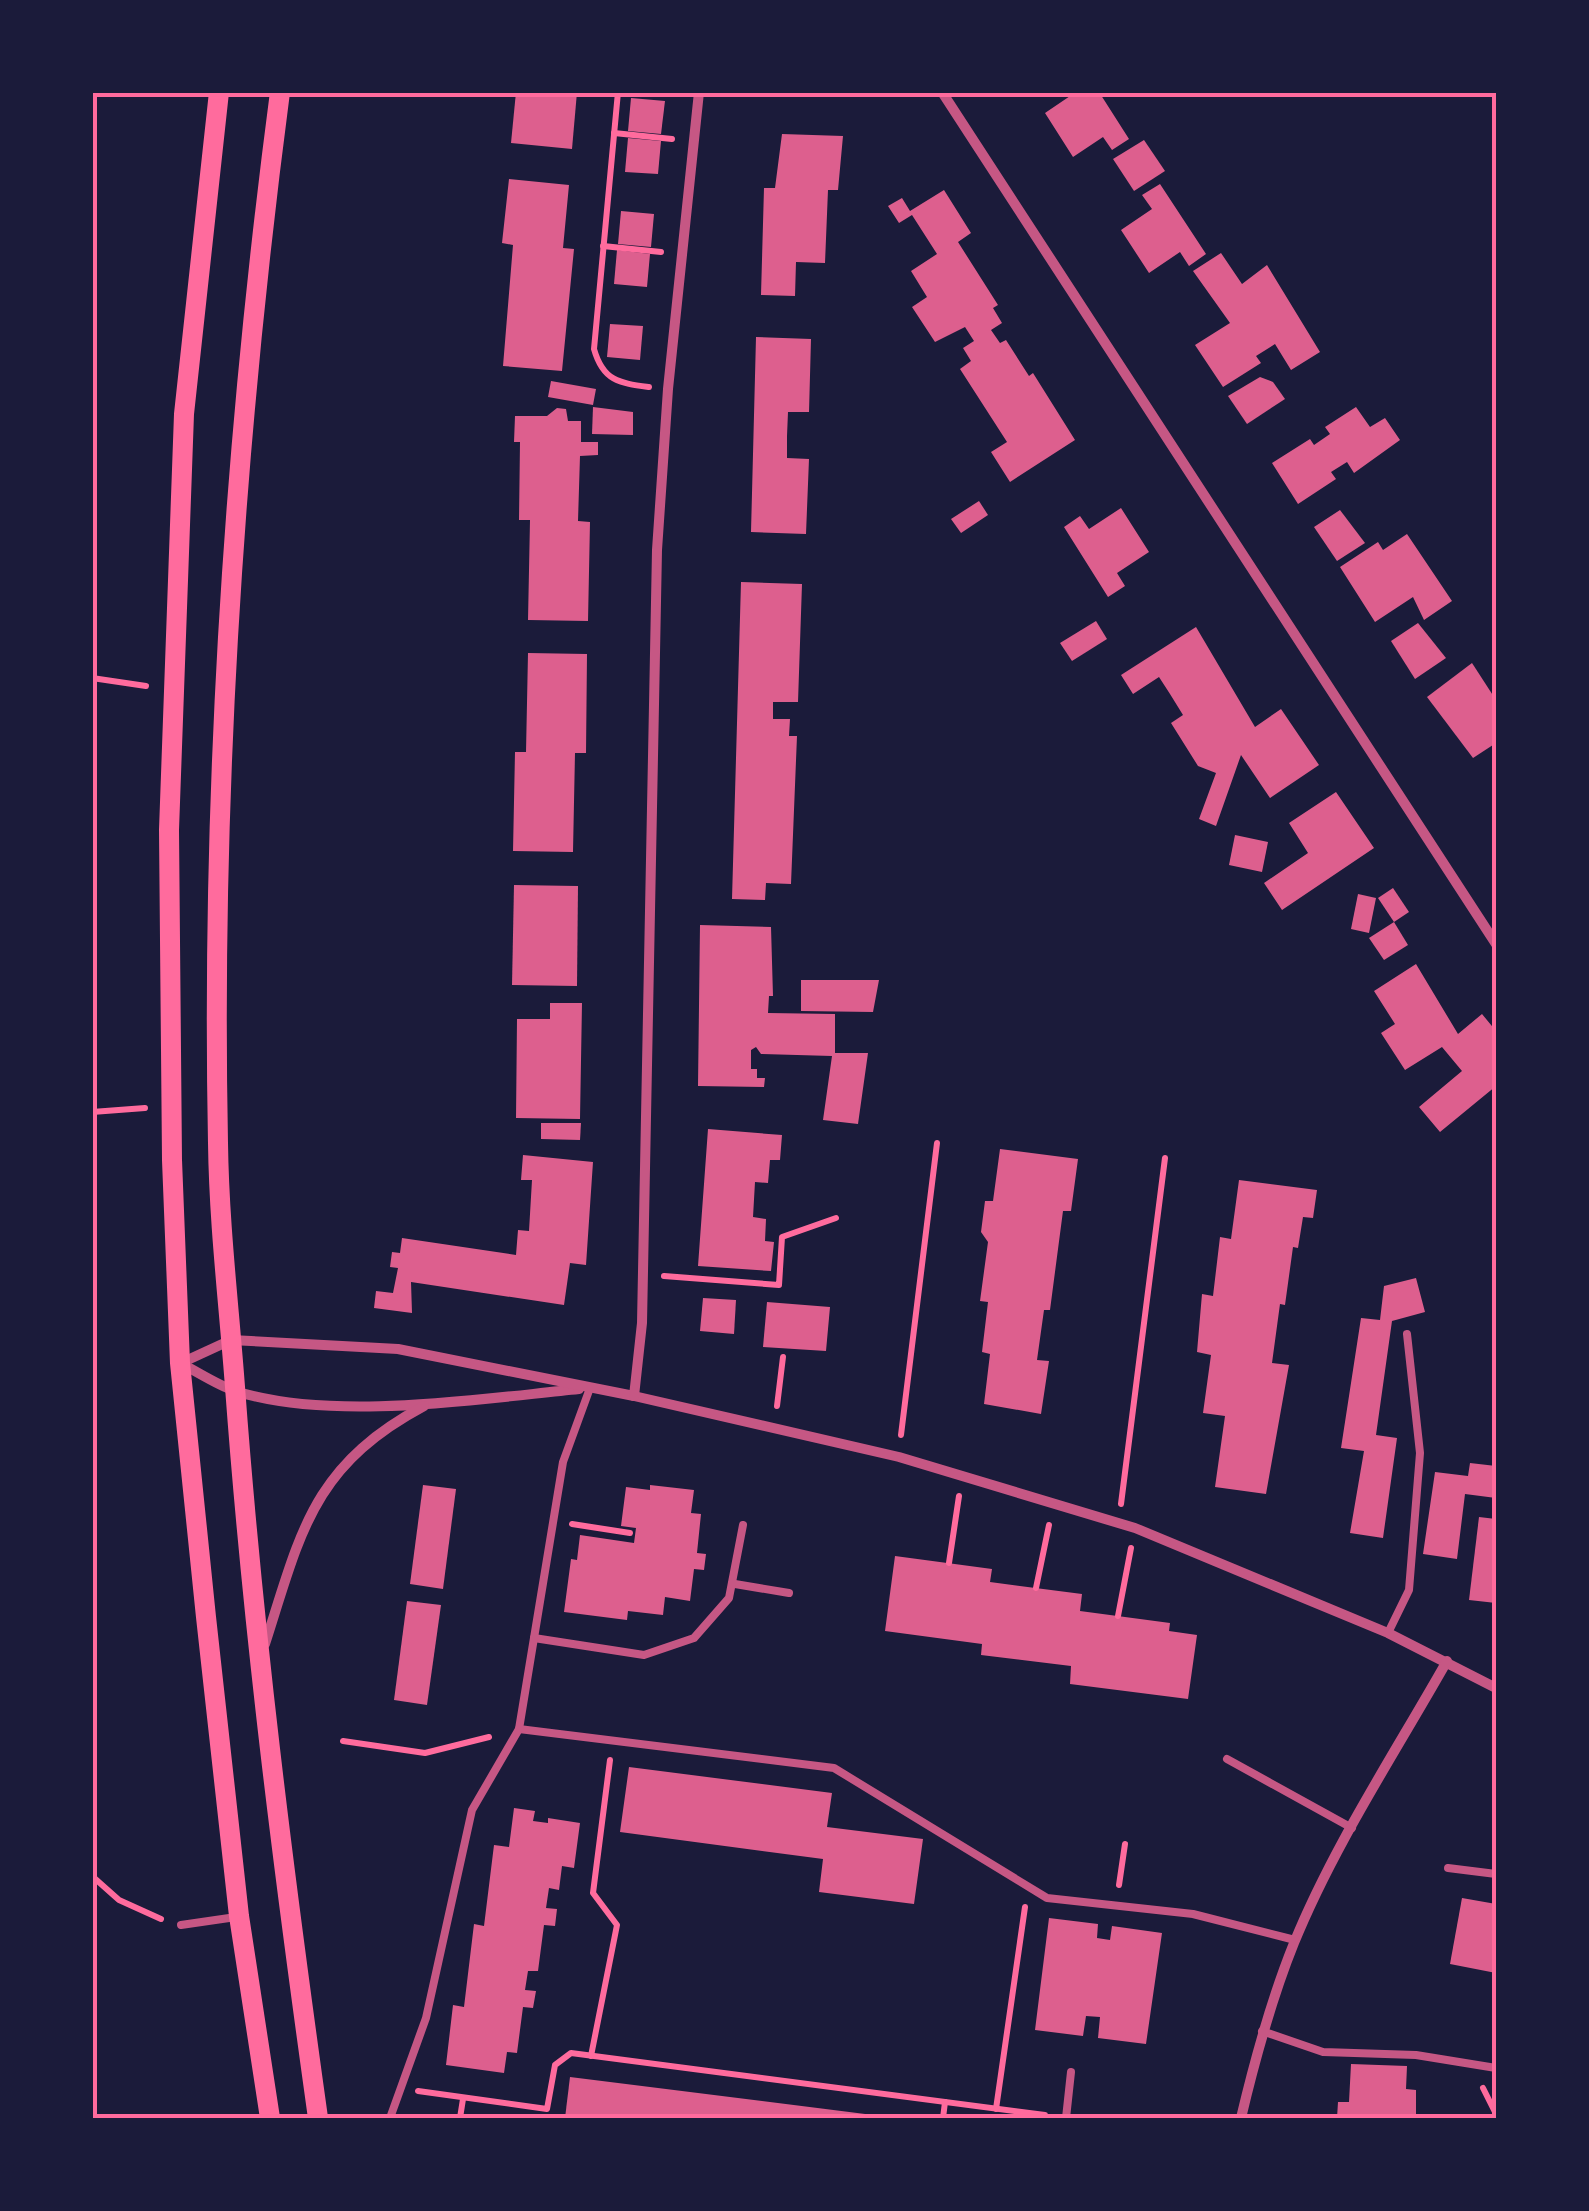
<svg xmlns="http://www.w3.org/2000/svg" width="1589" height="2211" viewBox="0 0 1589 2211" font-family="'Titillium Web',sans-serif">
<rect width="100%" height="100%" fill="#1b1b3a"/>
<g fill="#dd5f8e">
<path d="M516,92H577L572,149L511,143Z"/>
<path d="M1076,92H1099L1129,139L1112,150L1103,137L1073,157L1045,113Z"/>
<path d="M631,98L665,101L661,134L628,131Z"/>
<path d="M782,134L843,136L838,190H828L825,263L796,262L795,296L761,295L764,188H775Z"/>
<path d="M628,138L661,141L658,174L625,172Z"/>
<path d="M1144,140L1165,171L1134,191L1113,159Z"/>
<path d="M509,179L569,185L563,248L574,249L562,371L503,366L513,245L502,243Z"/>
<path d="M1160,184L1206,254L1189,266L1180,252L1149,273L1121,230L1152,209L1142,195Z"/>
<path d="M944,190L971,233L958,242L998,305L993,308L1002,323L991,330L1000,343L1006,340L1029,376L1033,373L1075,440L1010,482L991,452L1007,442L960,369L971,361L963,348L974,341L965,327L935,342L912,307L927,297L911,271L937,254L912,215L899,223L888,206L902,198L910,211Z"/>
<path d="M621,211L654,214L651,247L618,244Z"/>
<path d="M617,250L650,254L647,287L614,284Z"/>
<path d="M1221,253L1242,284L1267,265L1320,352L1291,370L1275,344L1256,356L1261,363L1223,387L1195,345L1230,323L1193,271Z"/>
<path d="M610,324L643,326L640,360L607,357Z"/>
<path d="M756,337L811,339L809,412H788L787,436V458L809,459L806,534L751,532Z"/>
<path d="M1260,377L1273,382L1285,399L1247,424L1228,396Z"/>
<path d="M551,381L596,389L593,405L548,397Z"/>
<path d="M593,407L633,412V435L592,434Z"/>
<path d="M1356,407L1370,427L1385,418L1400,440L1354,473L1347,462L1331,472L1336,479L1298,504L1272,463L1310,439L1314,445L1330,434L1325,427Z"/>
<path d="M557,408L566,409L568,421H581V442H598V455L580,456L578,521L590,522L588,621L528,620L530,520H519L520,442H514L515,416H547Z"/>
<path d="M979,501L988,515L961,533L951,519Z"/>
<path d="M1121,508L1149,552L1117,573L1125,586L1108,597L1064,527L1080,516L1089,529Z"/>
<path d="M1340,510L1365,543L1337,561L1314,527Z"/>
<path d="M1407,534L1452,601L1424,620L1413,597L1375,622L1340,567L1378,542L1383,550Z"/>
<path d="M741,582L802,584L798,702H773V719H790L789,736H797L791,884L766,883L765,900L732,899Z"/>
<path d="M1096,621L1107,639L1072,661L1060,643Z"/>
<path d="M1418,623L1446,658L1415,679L1391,641Z"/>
<path d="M1196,627L1255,727L1281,709L1319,765L1270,798L1241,755L1216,826L1199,819L1216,773L1198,766L1171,723L1183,715L1170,694L1159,677L1133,694L1121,675Z"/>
<path d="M528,653L587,654L586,753H575L573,852L513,851L515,752H526Z"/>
<path d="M1472,663L1496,700V743L1473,758L1427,697Z"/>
<path d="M1336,792L1374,848L1282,910L1264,883L1308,853L1289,823Z"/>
<path d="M1235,835L1268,842L1262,872L1229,865Z"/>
<path d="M514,885L578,886L577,986L512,985Z"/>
<path d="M1393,888L1409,912L1394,922L1378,898Z"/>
<path d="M1358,894L1376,898L1369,933L1351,929Z"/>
<path d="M1394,922L1408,945L1384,960L1369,938Z"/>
<path d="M700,925L771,927L773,996H769L768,1013L835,1014V1053H868L858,1124L823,1120L832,1056L761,1054L756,1047L751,1050V1069H757V1078H765L764,1087L698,1086Z"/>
<path d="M1416,964L1458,1034L1482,1014L1496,1031V1086L1440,1132L1419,1107L1462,1071L1442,1047L1405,1070L1381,1033L1395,1024L1374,991Z"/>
<path d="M801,980H879L873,1012L801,1011Z"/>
<path d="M550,1003H582L580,1119L516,1118L517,1019H550Z"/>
<path d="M541,1123H581L580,1140L541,1139Z"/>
<path d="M708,1129L782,1135L780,1160H770L768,1183L755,1182L753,1217L766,1219L765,1241L774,1242L771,1271L698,1266Z"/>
<path d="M1000,1149L1078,1159L1071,1211H1063L1050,1310H1044L1037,1360L1049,1361L1041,1414L984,1404L990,1354L982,1352L988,1302L980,1301L988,1242L981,1232L985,1201H993Z"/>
<path d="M523,1155L593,1162L586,1265L570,1263L564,1305L411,1282L412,1313L374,1308L376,1291L393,1293L398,1268L390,1267L392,1252L400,1253L402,1238L516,1255L518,1230L529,1231L532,1180H521Z"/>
<path d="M1239,1180L1317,1190L1313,1218L1303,1217L1298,1248L1293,1247L1285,1305L1280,1304L1272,1363L1289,1365L1266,1494L1215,1487L1225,1416L1203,1413L1211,1355L1197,1352L1202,1294L1213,1296L1220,1237L1231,1239Z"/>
<path d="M1416,1278L1425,1312L1392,1321L1376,1435L1397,1438L1383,1538L1350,1533L1364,1451L1341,1448L1361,1318L1380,1320L1384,1286Z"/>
<path d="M703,1298L736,1300L734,1334L700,1331Z"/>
<path d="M767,1302L830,1307L826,1351L763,1347Z"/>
<path d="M1470,1463L1496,1466V1498L1465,1494L1457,1559L1423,1554L1435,1472L1468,1476Z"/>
<path d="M423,1485L456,1489L443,1589L410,1584Z"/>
<path d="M650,1485L694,1490L691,1513L701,1514L697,1553L706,1554L704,1570L694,1569L690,1601L665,1597L663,1615L628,1611L627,1620L564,1612L571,1559L577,1560L580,1535L634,1543L636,1528L621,1526L626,1487L650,1490Z"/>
<path d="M1479,1517L1496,1519V1603L1469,1600Z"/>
<path d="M895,1556L992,1569L990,1582L1082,1594L1080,1611L1170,1623L1169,1631L1197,1635L1188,1699L1070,1684L1071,1666L981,1655L982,1644L885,1631Z"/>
<path d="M407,1601L441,1605L427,1705L394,1700Z"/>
<path d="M629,1767L832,1793L827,1827L923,1839L914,1904L819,1892L823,1859L620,1832Z"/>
<path d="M514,1808L535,1811L533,1821L548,1823V1818L580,1823L574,1868L562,1866L559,1890L549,1888L546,1908L557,1909L555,1926L544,1925L538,1971H528L525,1990L536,1991L533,2008L523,2007L517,2053L507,2052L504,2073L446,2065L453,2005L464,2007L474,1924L484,1926L494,1845L509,1847Z"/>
<path d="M1462,1898L1496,1904V1973L1450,1964Z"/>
<path d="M1049,1918L1098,1924L1097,1938L1110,1940L1112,1926L1162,1933L1146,2044L1098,2038L1100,2017L1086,2016L1083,2036L1035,2030Z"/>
<path d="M1351,2064L1407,2066L1406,2089L1416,2090V2115L1337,2118L1338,2102H1349Z"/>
<path d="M570,2077L881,2116V2118H565Z"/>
</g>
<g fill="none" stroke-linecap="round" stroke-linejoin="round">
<g stroke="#ff6b9d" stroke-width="6">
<path d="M618,92L594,349C603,381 619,383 649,387"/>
<path d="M614,133L672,139"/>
<path d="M603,246L661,252"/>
<path d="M92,678L146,686"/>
<path d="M92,1112L145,1108"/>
<path d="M664,1276L779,1285L782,1237L836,1218"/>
<path d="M777,1406L783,1357"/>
<path d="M901,1435L937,1143"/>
<path d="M1121,1504L1165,1158"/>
<path d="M572,1524L630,1533"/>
<path d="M949,1563L959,1496"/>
<path d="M1036,1588L1049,1525"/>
<path d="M1118,1616L1131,1548"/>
<path d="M343,1741L425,1753L489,1737"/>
<path d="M92,1876L119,1900L161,1919"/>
<path d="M1119,1885L1125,1844"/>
<path d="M591,2056L617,1925L593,1893L610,1760"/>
<path d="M1483,2088L1496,2114"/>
<path d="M418,2091L547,2109L555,2065L571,2053L1045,2115"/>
<path d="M996,2109L1025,1907"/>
<path d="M460,2118L463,2099"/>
<path d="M943,2118L945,2102"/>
</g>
<g stroke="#c65784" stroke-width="8">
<path d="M735,1584L789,1593"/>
<path d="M1388,1633L1409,1590L1420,1453L1407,1334"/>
<path d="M534,1638L644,1655L694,1638L729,1598L743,1525"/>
<path d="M519,1729L834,1768L1047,1898L1193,1914L1295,1940"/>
<path d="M1227,1759L1352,1828"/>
<path d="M1448,1868L1496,1874"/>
<path d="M181,1925L236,1917"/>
<path d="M1262,2031L1323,2052L1416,2055L1496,2068"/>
<path d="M390,2118L426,2018L472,1810L519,1729L563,1462L590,1388"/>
<path d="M1066,2118L1071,2072"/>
</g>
<g stroke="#c65784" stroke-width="10">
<path d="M942,92L1496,944"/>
<path d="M180,1363C198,1372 217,1385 235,1391C332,1422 478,1399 579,1389"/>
<path d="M181,1363L231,1340L398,1349L634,1396L899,1457L1135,1528L1388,1633L1496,1688"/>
<path d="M634,1396L642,1323L657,550L668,389L699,92"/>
<path d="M265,1644C301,1532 312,1466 424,1406"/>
<path d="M1241,2118C1255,2059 1271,2000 1294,1943C1334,1845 1395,1753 1447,1661"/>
</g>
<g stroke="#ff6b9d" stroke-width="20">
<path d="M219,92L184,414L169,830L172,1160L180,1363L206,1617L239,1916L270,2118"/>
<path d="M280,92C234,442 211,790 218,1143C219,1224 229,1306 235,1387C253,1632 284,1875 318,2118"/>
</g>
</g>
<rect width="1589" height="2211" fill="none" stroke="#1b1b3a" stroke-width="190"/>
<rect x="95" y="95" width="1399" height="2021" fill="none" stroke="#ff6b9d" stroke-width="4"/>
</svg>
